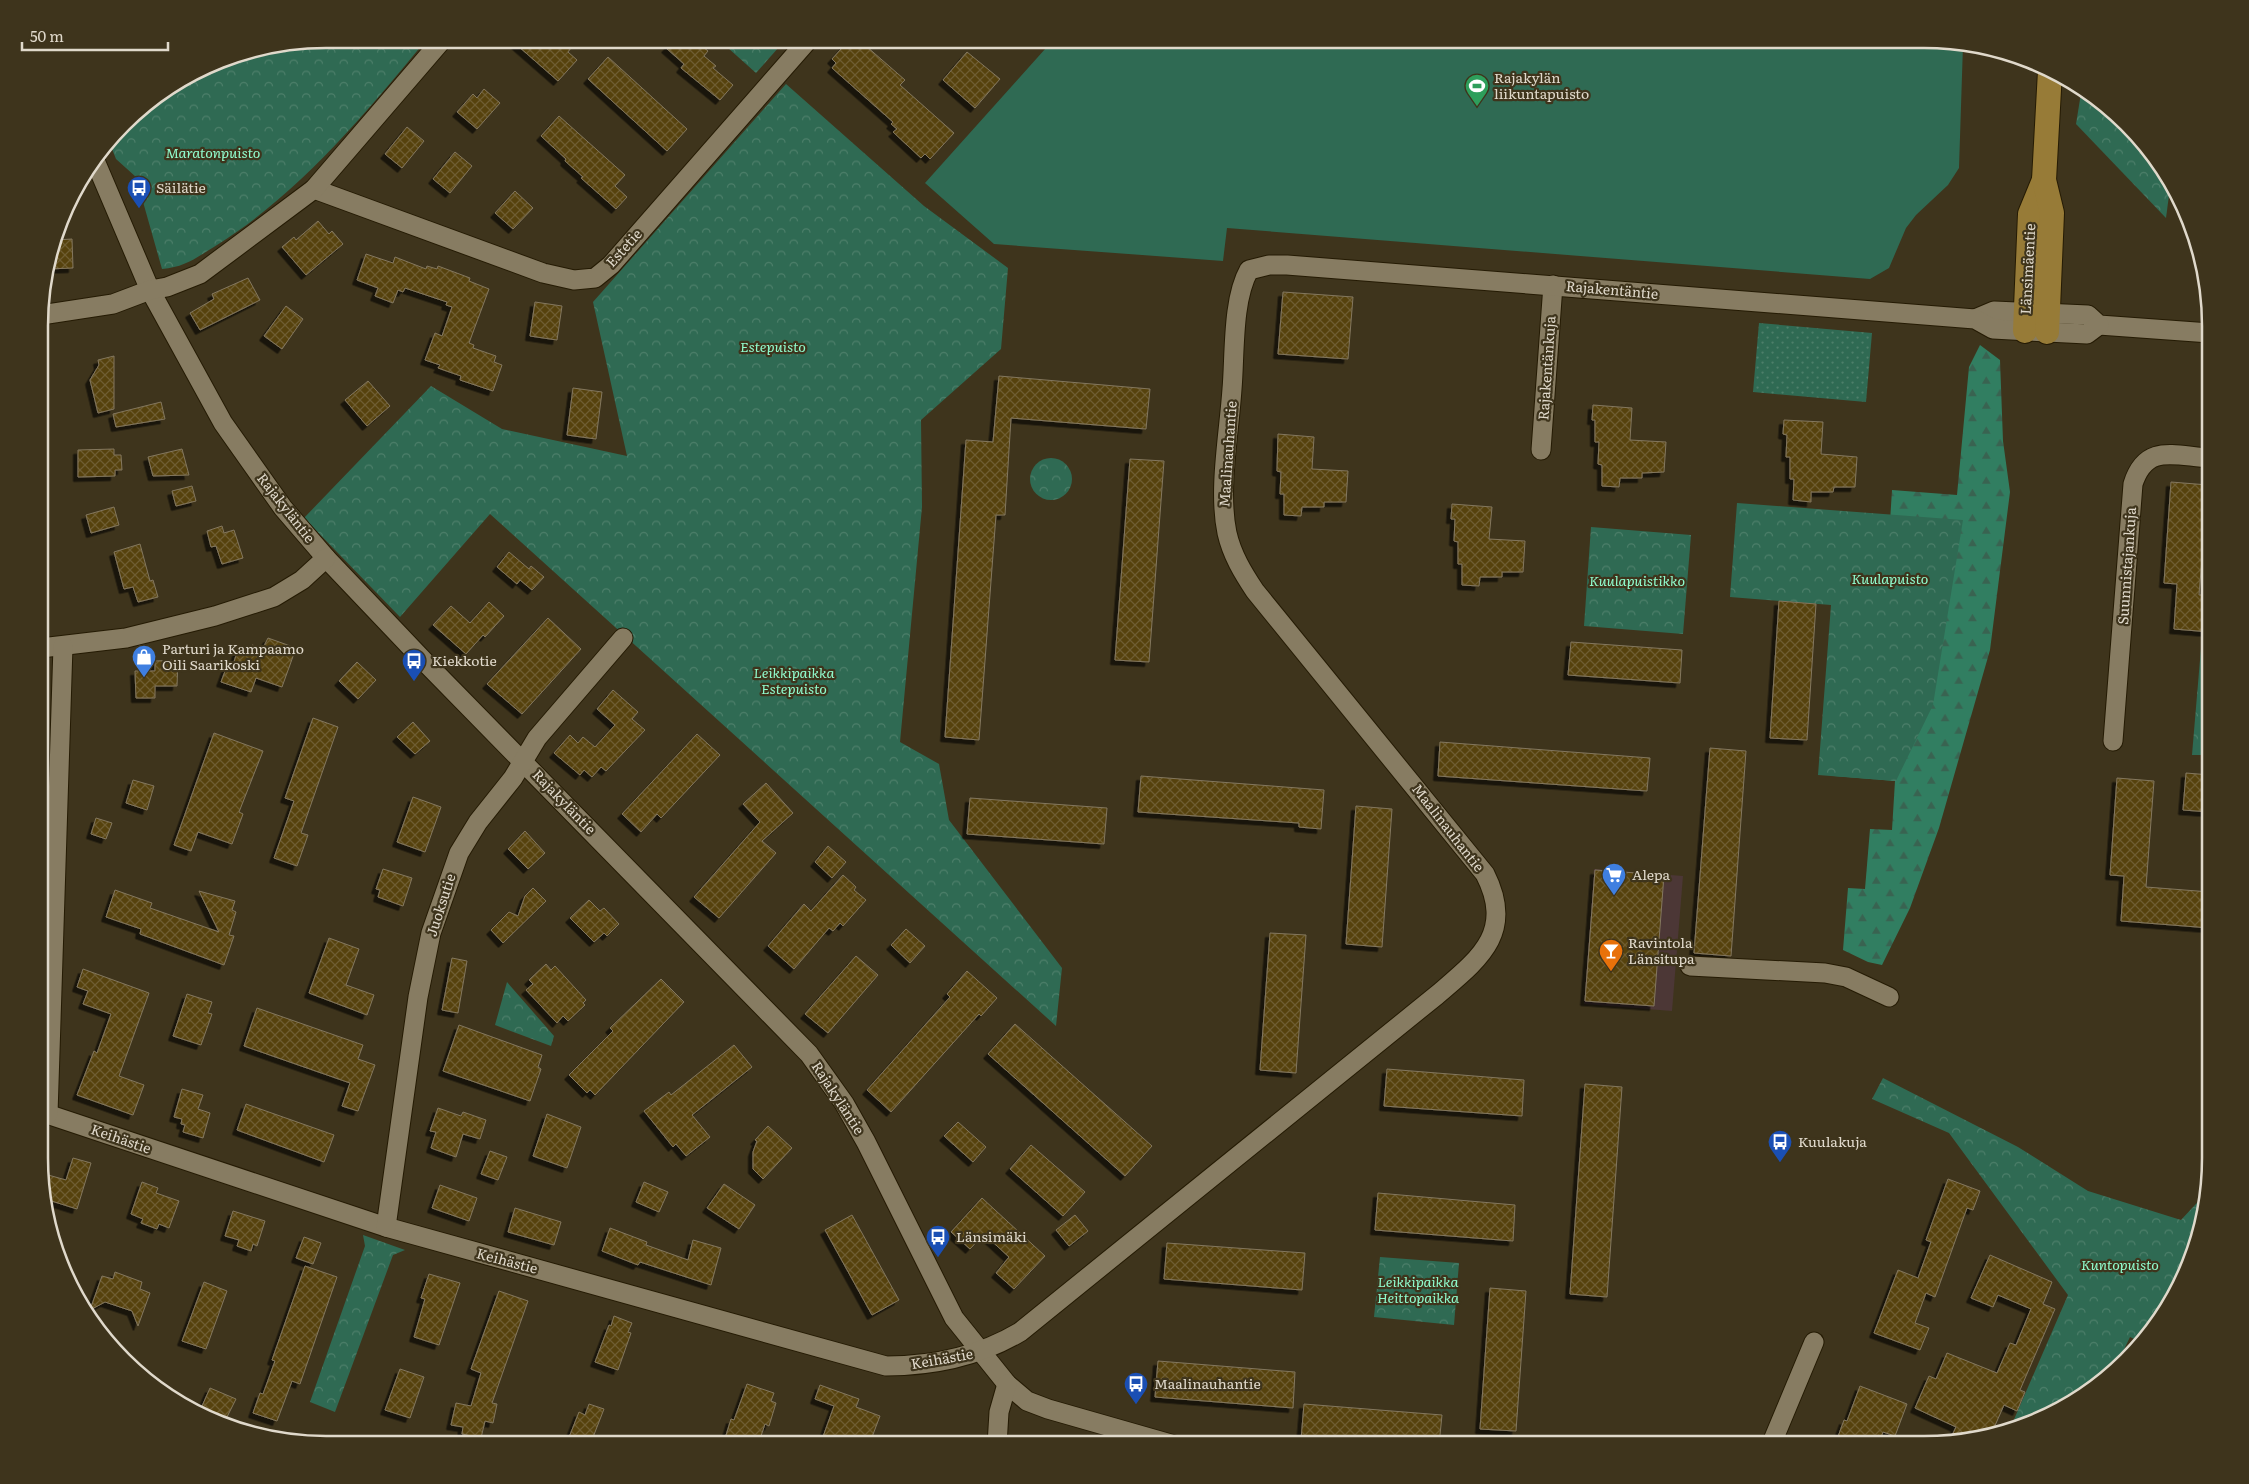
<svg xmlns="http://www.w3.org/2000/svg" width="2249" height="1484" viewBox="0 0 2249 1484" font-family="Literata,serif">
<defs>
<pattern id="grass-dots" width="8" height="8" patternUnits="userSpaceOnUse" patternTransform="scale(1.25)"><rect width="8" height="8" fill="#2f6a53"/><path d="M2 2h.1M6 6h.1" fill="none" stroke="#4d7f6a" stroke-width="1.8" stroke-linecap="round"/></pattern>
<pattern id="forest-firs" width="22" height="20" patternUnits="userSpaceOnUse" patternTransform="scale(1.25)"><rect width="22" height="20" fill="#317e61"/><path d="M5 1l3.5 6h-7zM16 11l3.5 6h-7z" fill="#396351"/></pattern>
<pattern id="park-crowns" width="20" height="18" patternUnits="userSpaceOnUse" patternTransform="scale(1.25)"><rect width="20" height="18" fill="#2f6a53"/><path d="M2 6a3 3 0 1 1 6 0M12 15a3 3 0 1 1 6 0" fill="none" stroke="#4d7f6a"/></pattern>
<pattern id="building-cross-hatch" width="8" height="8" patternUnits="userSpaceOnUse" patternTransform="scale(1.25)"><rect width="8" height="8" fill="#56420f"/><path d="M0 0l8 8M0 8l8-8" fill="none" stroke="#6e5d31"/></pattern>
<filter id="shadow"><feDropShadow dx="-4.5" dy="4.5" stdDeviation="0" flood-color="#0009"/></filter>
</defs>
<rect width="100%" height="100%" fill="#3e341c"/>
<path fill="#4c3736" d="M1594,869L1683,876L1672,1011L1584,1004Z"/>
<path fill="url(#grass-dots)" d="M1759,323L1872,333L1866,402L1753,392Z"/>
<path fill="url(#forest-firs)" d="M1980,345L2000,360L2003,441L2010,492L1990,650L1939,828L1910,908L1882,965L1868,962L1843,950L1848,888L1865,889L1870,829L1892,830L1895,781L1834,776L1842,718L1889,538L1892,490L1957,495L1969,367Z"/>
<g fill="url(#park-crowns)">
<path d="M325,39H427C364,115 301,192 217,245C197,257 186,267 162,269L136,177L116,159L110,144L136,110L216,60Z"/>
<path d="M718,39H786L756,73Z"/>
<path d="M786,84L924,206L1008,268L1001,349L921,420L922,507L900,742L939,764L949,820L1062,968L1056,1026L490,514L400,617L304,518L431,386L502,429L627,456L593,302Z"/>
<path d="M2082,87L2139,136L2171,180L2166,218L2076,124Z"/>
<circle cx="1051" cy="479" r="21"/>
<path d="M1737,503L1963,520L1933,705L1896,781L1818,775L1831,605L1730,597Z"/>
<path d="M1591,527L1691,535L1683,634L1584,626Z"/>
<path d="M2201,648L2210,649V755H2192Z"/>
<path d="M507,982L554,1036L551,1046L495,1025Z"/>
<path d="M1883,1078L2018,1147L2088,1191L2181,1220L2207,1192L2195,1251L2162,1318L2141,1342L2130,1337L2112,1374L2067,1407L2009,1431L2068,1295L1949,1133L1872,1099Z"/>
<path d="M363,1235L405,1250L393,1255L335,1412L310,1402L365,1246Z"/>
<path d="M1380,1257L1459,1263L1454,1325L1374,1317Z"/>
<path d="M1042,1436L1073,1445H1016V1438Z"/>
</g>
<path fill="#2f6a53" d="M1054,39H1924L1963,45L1959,168L1948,185L1916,215L1906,228L1889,268L1870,279L1227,228L1223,261L994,244L925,183Z"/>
<g fill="url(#building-cross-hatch)" stroke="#83775e" filter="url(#shadow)">
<path d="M510,39H561L571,48L568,52L577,60L558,81Z"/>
<path d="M675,39H693L708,51L704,56L716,66L713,68L733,85L720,100L681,68L684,64L666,48Z"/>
<path d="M850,39H858L905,80L900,85L954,133L930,159L925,154L921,158L893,132L897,129L891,124L893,122L832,68L836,63L832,59Z"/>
<path d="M967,52L1000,79L975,108L943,80Z"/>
<path d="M608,57L687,129L667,151L588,79Z"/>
<path d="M484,89L500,103L477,129L457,112L473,94L477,98Z"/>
<path d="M559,116L625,175L615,186L627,197L616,209L581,178L583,177L565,161L566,159L541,136Z"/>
<path d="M407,127L424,141L402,168L385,154Z"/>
<path d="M455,152L472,166L450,193L433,179Z"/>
<path d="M515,191L533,208L513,229L495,213Z"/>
<path d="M318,221L329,234L332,231L343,244L306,275L282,247L294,237L296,240Z"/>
<path d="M72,239L73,268L47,269L56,240Z"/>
<path d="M366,254L393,263L395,257L426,269L427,266L437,269L438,266L470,278L469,281L489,289L469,343L474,345L473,348L496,356L494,362L502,365L493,391L460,380L461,376L438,368L440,365L425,360L435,333L442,336L452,307L446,305L447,302L405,288L403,292L398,290L393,303L375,296L378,288L357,280Z"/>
<path d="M248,278L260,300L200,330L190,313L214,299L212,294Z"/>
<path d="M1283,292L1353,297L1348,359L1278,354Z"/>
<path d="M535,302L562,306L557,340L530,336Z"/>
<path d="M286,306L303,319L282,349L264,336Z"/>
<path d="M114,356V409L98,413L90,380L99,365L98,360Z"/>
<path d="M999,376L1150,389L1146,429L1011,418L1005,515H996L979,740L945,737L966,440L993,442Z"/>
<path d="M368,381L390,406L367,426L345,400Z"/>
<path d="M573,388L602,392L596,439L567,435Z"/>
<path d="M161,402L165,419L116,427L113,414Z"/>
<path d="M1593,405L1632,408L1630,440L1666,442L1664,472L1642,473V478H1620L1619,487L1602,486V465L1598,464L1599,442H1595V420H1592Z"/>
<path d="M1784,420L1823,422L1821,454L1857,457L1855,487H1834L1833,492H1811V502L1793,500L1794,479H1790V457H1786L1787,435L1783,434Z"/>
<path d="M1278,434L1314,437L1312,469L1348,471L1346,502H1324V507H1302L1301,516L1284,515V494H1280L1281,472L1277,471Z"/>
<path d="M114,449V455H121L122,470H115V476L78,477V450Z"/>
<path d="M182,449L189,475L153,476L148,457Z"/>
<path d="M1130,459L1164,461L1149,662L1115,660Z"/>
<path d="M2171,482L2208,485L2199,595H2210V632L2174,629L2177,584L2164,583Z"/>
<path d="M192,486L196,501L176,506L172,491Z"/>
<path d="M1452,504L1492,507L1489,539L1525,541L1523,572H1502V577H1480L1479,586L1462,585V564H1458V542L1454,541L1455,519H1451Z"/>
<path d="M114,507L119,525L91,533L86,515Z"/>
<path d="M222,526L224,533L234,530L243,558L222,564L216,546L211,547L207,531Z"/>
<path d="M140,544L150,581L153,580L158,597L138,602L133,587L124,589L114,552Z"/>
<path d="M509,552L529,569L531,566L544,577L532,590L520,580L517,584L497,567Z"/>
<path d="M1779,601L1816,604L1807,740L1770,738Z"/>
<path d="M489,602L504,616L485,637L483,635L466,654L433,625L451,606L470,623Z"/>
<path d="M548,618L581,649L522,714L487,684Z"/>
<path d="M268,638L296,648L282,687L256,678L251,692L221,682L228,663L233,665L238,649L249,653L252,645L263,648Z"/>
<path d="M1571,642L1682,650L1680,683L1568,675Z"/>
<path d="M178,660L177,686H155V698H136L135,671H155V661Z"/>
<path d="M357,662L376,680L358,699L339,681Z"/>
<path d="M613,690L638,712L632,719L645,730L606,771L601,767L592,777L584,770L580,775L554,753L570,735L578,743L583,737L595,747L615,725L597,709Z"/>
<path d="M313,718L338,727L301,833L308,835L297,866L274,858L294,801L285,798Z"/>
<path d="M413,722L430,741L415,754L397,737Z"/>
<path d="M214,733L263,751L239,812L243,814L232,844L198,832L191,851L174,845Z"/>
<path d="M697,734L720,755L661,818L657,814L641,832L622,814Z"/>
<path d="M1440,742L1650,758L1647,791L1438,776Z"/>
<path d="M1710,748L1746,751L1731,956L1694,953Z"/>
<path d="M2186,773L2210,775V812L2183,810Z"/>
<path d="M1141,776L1324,790L1321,829L1299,827V823L1138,812Z"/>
<path d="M2117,778L2154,781L2146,887L2210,892V928L2121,921L2124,876L2110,875Z"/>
<path d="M133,780L154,786L147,810L126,803Z"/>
<path d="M766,783L793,813L762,841L776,853L719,918L694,897L760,822L743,804Z"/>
<path d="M413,797L441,807L425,852L397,842Z"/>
<path d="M970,798L1107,808L1104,844L967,834Z"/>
<path d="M1356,806L1392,809L1382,947L1346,944Z"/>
<path d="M96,818L112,823L106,839L91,834Z"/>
<path d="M525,831L545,853L528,869L508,849Z"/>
<path d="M828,846L846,862L832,878L815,862Z"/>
<path d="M383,869L412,878L403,906L378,897L380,890L376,889Z"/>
<path d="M1595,870L1664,875L1654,1006L1585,1001Z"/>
<path d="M843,875L856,887L854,890L866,900L843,926L840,923L833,931L829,928L794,969L768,946L804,904L811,911Z"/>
<path d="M533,888L546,901L503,943L491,930L509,912L518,916L525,896Z"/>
<path d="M115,890L152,903L150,908L219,932L199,891L235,901L232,910L236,912L229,935L234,936L224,965L140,934L141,929L106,917Z"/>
<path d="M589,900L600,911L604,908L619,924L607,936L604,933L594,942L570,918Z"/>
<path d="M906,929L925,946L910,963L891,945Z"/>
<path d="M1270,933L1306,935L1296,1073L1260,1070Z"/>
<path d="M329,938L359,949L346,985L374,995L367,1015L309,993Z"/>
<path d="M856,956L878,975L828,1033L805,1014Z"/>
<path d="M452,958L467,961L458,1013L442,1010Z"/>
<path d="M546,964L551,970L555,966L586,1000L583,1003L585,1005L568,1021L563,1016L557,1023L526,990L533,984L529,980Z"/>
<path d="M83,969L149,993L119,1076L144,1085L133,1115L77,1095L94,1051L97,1053L111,1014L83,1004L88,991L77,987Z"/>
<path d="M967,971L997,998L981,1016L979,1014L891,1112L867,1090L950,997L947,994Z"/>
<path d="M661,979L684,1002L595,1095L590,1090L587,1093L569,1075L613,1031L610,1028Z"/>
<path d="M187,994L212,1002L208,1013L212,1014L201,1045L173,1036Z"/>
<path d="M257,1008L363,1045L358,1059L375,1065L358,1111L342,1106L350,1083L244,1046Z"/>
<path d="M1015,1024L1152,1146L1125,1176L988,1054Z"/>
<path d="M459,1025L542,1055L538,1067L541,1069L530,1101L443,1071Z"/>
<path d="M734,1045L752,1067L692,1115L710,1137L686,1156L676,1144L673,1147L644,1111L669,1092L671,1095Z"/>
<path d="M1387,1069L1524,1080L1522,1116L1384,1106Z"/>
<path d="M1585,1084L1622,1087L1607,1297L1570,1294Z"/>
<path d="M182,1089L203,1095L198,1109L210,1113L203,1138L183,1132L185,1125L181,1124L182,1119L174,1117Z"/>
<path d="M246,1104L334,1135L324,1162L237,1130Z"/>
<path d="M438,1108L461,1116L463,1112L486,1120L480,1139L463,1134L456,1157L431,1148L436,1132L430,1131Z"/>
<path d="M547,1114L581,1127L567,1168L533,1156Z"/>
<path d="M958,1122L986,1147L973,1162L944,1136Z"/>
<path d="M768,1126L792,1148L763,1179L753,1169V1152L757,1141L755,1140Z"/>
<path d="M1031,1145L1085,1192L1063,1216L1010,1169Z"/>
<path d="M490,1151L507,1157L498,1180L481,1174Z"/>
<path d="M73,1158L91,1163L77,1209L42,1198L41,1196V1173L66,1180Z"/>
<path d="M1948,1179L1980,1191L1973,1210L1967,1208L1935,1297L1926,1293L1915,1323L1929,1328L1920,1350L1874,1333L1898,1270L1918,1278L1931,1242L1926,1240Z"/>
<path d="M142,1182L158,1188L156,1193L179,1201L169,1228L159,1224L157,1229L141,1223L143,1219L131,1214Z"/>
<path d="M644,1182L668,1192L659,1212L636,1202Z"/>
<path d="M724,1184L755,1205L739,1229L707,1208Z"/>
<path d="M440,1185L477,1198L469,1221L432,1208Z"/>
<path d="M1378,1193L1515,1205L1513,1241L1375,1230Z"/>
<path d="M982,1198L1045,1256L1014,1289L996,1273L1009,1257L984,1234L970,1249L951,1232Z"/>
<path d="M515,1208L561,1222L554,1245L508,1232Z"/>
<path d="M233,1211L265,1221L257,1246L253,1244L251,1251L237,1246L239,1240L225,1236Z"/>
<path d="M852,1215L899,1300L872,1315L825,1230Z"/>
<path d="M1075,1215L1088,1231L1069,1246L1056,1230Z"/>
<path d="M610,1228L647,1242L646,1245L688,1260L693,1240L721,1248L711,1285L640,1262L638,1265L602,1251Z"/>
<path d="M304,1237L321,1243L313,1264L296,1258Z"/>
<path d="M1167,1243L1305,1253L1302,1290L1164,1279Z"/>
<path d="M1990,1255L2052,1282L2043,1304L2055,1309L2020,1390L2025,1392L2017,1411L2004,1405L1990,1437L1948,1444L1956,1427L1915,1408L1929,1376L1936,1379L1947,1353L1997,1373L2010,1343L2016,1345L2031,1309L1998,1295L1993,1307L1971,1298Z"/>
<path d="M305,1266L337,1277L300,1384L292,1381L277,1421L253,1413L260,1393L263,1394L275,1361L272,1360Z"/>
<path d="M115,1272L142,1282L140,1289L150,1293L138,1326L132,1311L105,1302L90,1310L102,1276L113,1279Z"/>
<path d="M429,1274L460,1283L439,1345L414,1337L425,1299L421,1298Z"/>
<path d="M204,1282L227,1291L206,1349L182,1341Z"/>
<path d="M1490,1288L1526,1291L1516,1431L1480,1429Z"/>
<path d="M499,1291L528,1301L492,1403L497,1404L493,1423L485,1421L481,1438L462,1434L463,1427L451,1425L456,1403L471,1406L481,1373L471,1369Z"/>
<path d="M614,1316L632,1323L628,1332L631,1333L618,1370L595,1362L609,1325L611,1326Z"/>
<path d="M1158,1361L1295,1372L1293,1408L1155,1397Z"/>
<path d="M400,1369L424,1377L410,1418L385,1410Z"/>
<path d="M747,1384L774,1393L771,1401L776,1403L769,1426L765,1424L758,1445H723L731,1419L734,1420Z"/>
<path d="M820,1385L859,1399L856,1407L880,1416L869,1445H820L834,1406L815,1399Z"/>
<path d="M1860,1386L1907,1404L1895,1436L1883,1432L1881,1437L1878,1435L1874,1445H1835L1844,1420L1847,1421Z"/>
<path d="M210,1388L236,1399L223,1425L199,1413Z"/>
<path d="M589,1404L604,1409L590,1445H581L568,1440L579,1412L585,1415Z"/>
<path d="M1304,1404L1442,1415L1439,1445H1363L1301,1440Z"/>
</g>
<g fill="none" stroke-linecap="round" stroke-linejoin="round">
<defs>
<g id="minor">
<path d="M96,163L150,290L223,423L283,508L326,558L423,660L809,1054L844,1103L866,1142L954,1318L1007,1384L1027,1401L1048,1409L1174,1445"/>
<path d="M314,189L543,273L574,280L595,278L611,265L809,39"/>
<path d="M41,315L113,304L150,290L167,287L200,274L314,189L443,39"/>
<path d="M1975,319L1994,311L2088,315L2099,325L2210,333"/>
<path d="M1541,450L1553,285"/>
<path d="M41,648L126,638L215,616L274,597L302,580L326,558"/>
<path d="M2113,741L2133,484C2146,443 2174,456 2210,458"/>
<path d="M1690,966L1825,973L1846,977L1889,997"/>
<path d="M41,1112L386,1227L886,1366C934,1366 978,1357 1020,1332L1437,995C1479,959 1515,933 1485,874L1255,591C1243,573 1232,555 1227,533C1218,490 1229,434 1232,389C1235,355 1232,300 1249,270L1269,265H1287L1975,319L1993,329L2047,332L2087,334L2099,325"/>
<path d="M48,1114L63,646"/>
<path d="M386,1227L418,997L431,933L459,853L478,822L513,778L537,738L623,638"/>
<path d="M997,1445L999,1412L1007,1384"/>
<path d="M1771,1445L1814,1342"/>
</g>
<g id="major">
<path d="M2025,331L2030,214L2044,180"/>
<path d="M2047,332L2052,213L2044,180L2050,71"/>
</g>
</defs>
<use href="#minor" stroke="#251b04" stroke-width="21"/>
<use href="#major" stroke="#251b04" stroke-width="26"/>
<use href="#minor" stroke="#877c62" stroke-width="19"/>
<use href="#major" stroke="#977b37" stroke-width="24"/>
</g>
<defs>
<symbol id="stadium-pin" viewBox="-11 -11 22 30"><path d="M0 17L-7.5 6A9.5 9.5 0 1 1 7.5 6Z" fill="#2e9e5b" stroke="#3e341c"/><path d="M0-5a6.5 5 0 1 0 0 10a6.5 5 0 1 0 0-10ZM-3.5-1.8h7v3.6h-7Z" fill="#fff"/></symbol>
<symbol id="bus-pin" viewBox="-11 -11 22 30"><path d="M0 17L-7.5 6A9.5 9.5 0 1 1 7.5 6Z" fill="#1a4fb4" stroke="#3e341c"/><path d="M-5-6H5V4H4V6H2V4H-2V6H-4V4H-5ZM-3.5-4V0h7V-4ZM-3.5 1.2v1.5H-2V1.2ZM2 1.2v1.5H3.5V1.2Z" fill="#fff"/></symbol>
<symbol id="shop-pin" viewBox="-11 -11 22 30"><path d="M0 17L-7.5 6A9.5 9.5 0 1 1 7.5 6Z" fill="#3f7fe0" stroke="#3e341c"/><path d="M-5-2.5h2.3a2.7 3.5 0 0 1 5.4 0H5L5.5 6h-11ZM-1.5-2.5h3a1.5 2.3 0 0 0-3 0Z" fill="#fff"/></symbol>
<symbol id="supermarket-pin" viewBox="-11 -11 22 30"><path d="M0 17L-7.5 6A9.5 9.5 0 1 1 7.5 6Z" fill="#3f7fe0" stroke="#3e341c"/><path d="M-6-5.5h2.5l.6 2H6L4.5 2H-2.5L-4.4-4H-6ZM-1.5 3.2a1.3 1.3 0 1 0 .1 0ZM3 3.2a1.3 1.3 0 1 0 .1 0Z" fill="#fff"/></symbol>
<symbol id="bar-pin" viewBox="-11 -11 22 30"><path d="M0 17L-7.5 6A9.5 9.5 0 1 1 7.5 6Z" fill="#e8710a" stroke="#3e341c"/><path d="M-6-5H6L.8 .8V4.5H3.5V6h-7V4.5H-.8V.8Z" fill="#fff"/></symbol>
</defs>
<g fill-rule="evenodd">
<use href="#stadium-pin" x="1463" y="72" width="28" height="38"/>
<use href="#bus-pin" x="125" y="174" width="28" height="38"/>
<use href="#shop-pin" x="130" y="643" width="28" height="38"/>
<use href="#bus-pin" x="400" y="647" width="28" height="38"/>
<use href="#supermarket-pin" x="1600" y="861" width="28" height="38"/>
<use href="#bar-pin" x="1597" y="937" width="28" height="38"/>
<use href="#bus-pin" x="1766" y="1128" width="28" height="38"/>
<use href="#bus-pin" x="924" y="1223" width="28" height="38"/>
<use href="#bus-pin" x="1122" y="1370" width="28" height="38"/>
</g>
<g text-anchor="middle" stroke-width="4.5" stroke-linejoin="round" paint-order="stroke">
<g font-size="14" fill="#e0d9cb" stroke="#3e341c" text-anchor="start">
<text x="1494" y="83">Rajakylän<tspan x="1494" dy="16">liikuntapuisto</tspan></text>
<text x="156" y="193">Säilätie</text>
<text x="162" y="654">Parturi ja Kampaamo<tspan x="162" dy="16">Oili Saarikoski</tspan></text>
<text x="432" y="666">Kiekkotie</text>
<text x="1632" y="880">Alepa</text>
<text x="1628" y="948">Ravintola<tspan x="1628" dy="16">Länsitupa</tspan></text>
<text x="1798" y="1147">Kuulakuja</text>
<text x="956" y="1242">Länsimäki</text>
<text x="1154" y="1389">Maalinauhantie</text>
</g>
<g font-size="14" font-style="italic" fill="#90fcce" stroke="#3e341c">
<text x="213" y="158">Maratonpuisto</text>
<text x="773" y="352">Estepuisto</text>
<text x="1890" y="584">Kuulapuisto</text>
<text x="1637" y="586">Kuulapuistikko</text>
<text x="794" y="678">Leikkipaikka<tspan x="794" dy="16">Estepuisto</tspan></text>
<text x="2120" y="1270">Kuntopuisto</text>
<text x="1418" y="1287">Leikkipaikka<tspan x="1418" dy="16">Heittopaikka</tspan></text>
</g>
<g font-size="14" fill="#e0d9cb" stroke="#3e341c">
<text transform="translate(624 248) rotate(-48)" y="5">Estetie</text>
<text transform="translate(2028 269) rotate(-87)" y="5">Länsimäentie</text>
<text transform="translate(1612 290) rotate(5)" y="5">Rajakentäntie</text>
<text transform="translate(1547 368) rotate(-86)" y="5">Rajakentänkuja</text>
<text transform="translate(1228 454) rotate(-86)" y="5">Maalinauhantie</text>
<text transform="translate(286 508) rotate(52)" y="5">Rajakyläntie</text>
<text transform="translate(2127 566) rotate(-86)" y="5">Suunnistajankuja</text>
<text transform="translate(564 802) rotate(46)" y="5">Rajakyläntie</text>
<text transform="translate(1448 828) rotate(52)" y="5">Maalinauhantie</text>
<text transform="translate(441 905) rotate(-72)" y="5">Juoksutie</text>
<text transform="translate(838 1098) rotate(57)" y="5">Rajakyläntie</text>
<text transform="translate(121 1139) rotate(19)" y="5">Keihästie</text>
<text transform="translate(507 1261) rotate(15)" y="5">Keihästie</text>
<text transform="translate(942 1359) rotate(-10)" y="5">Keihästie</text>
</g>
</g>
<path d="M0 0H2249V1484H0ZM326 48H1924A278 278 0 0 1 2202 326V1158A278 278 0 0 1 1924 1436H326A278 278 0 0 1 48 1158V326A278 278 0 0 1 326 48Z" fill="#3e341c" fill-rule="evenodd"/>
<path fill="none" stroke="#e0d9cb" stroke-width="2.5" d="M326 48H1924A278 278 0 0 1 2202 326V1158A278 278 0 0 1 1924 1436H326A278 278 0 0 1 48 1158V326A278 278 0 0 1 326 48Z"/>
<path d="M22 42v8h146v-8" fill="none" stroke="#e0d9cb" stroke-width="2.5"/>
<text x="30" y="42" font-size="15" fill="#e0d9cb" stroke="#3e341c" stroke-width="4" paint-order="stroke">50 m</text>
</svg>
